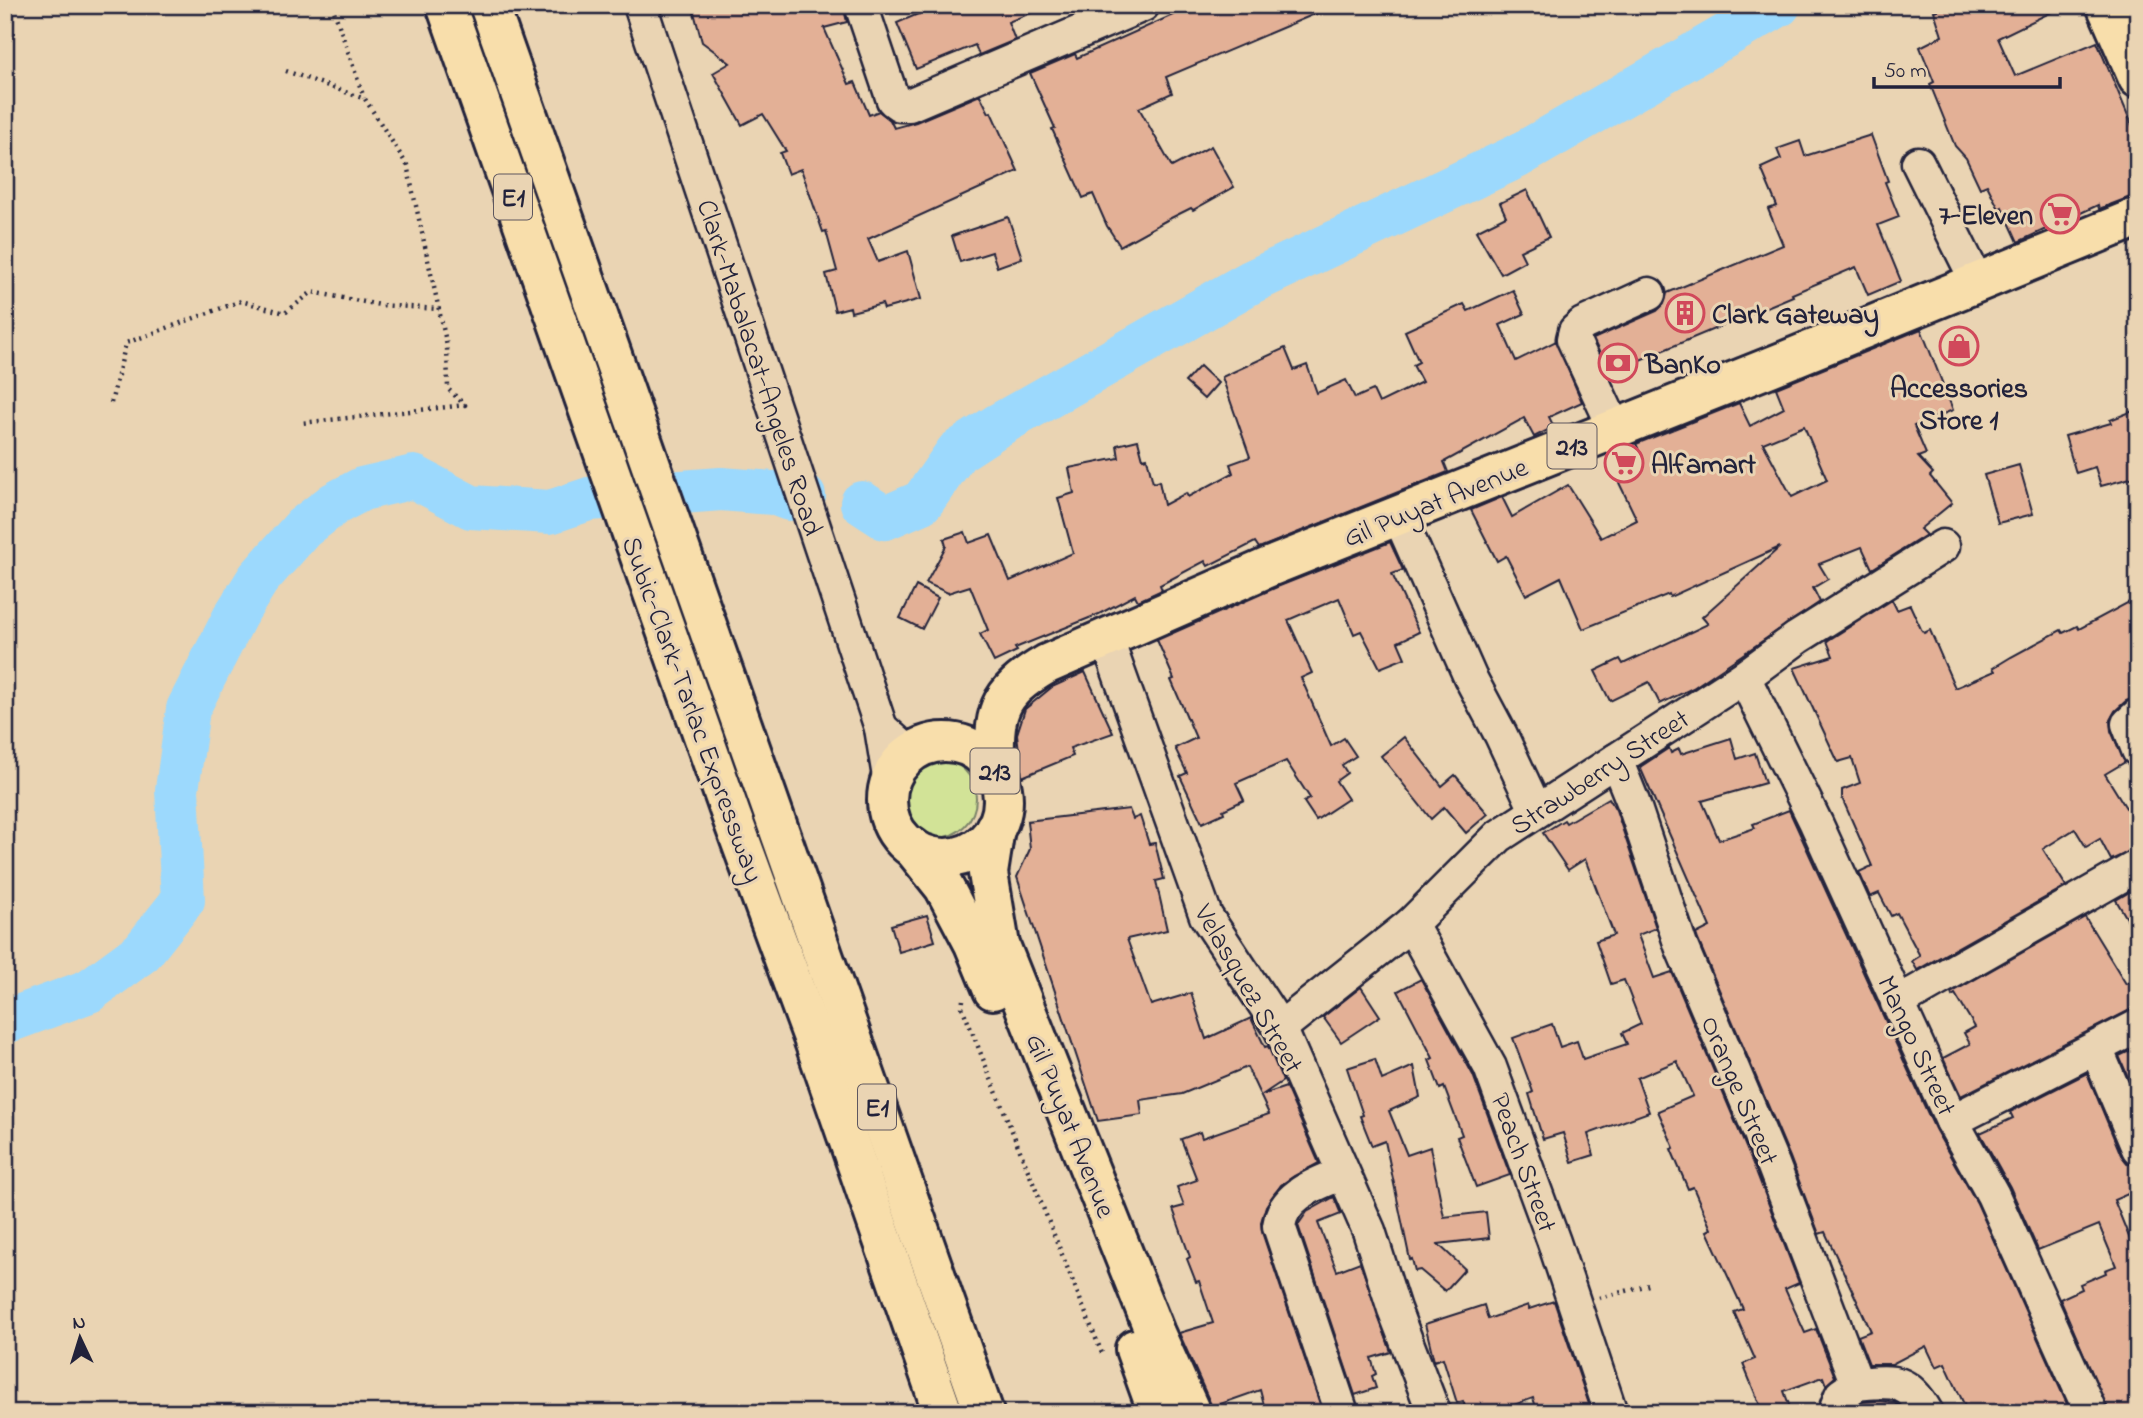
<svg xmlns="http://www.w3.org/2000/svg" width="2143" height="1418" viewBox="0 0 2143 1418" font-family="'Indie Flower',sans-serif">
<rect width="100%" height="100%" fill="#ead4b3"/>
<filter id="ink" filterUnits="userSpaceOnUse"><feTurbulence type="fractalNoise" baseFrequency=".0143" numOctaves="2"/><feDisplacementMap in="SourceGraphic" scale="14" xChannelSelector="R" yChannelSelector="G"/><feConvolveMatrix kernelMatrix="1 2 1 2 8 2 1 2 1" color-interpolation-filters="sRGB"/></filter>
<g filter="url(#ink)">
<circle fill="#d2e397" stroke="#7a8269" stroke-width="2" cx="936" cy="798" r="40"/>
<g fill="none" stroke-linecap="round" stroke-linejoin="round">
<g stroke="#9cd9fd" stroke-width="44">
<path d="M862,503L885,518L922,502L957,452L997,426L1251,282L1518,156L1779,5"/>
<path d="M5,1022L89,991L142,952L183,900L177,790L188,709L235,616L258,579L303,528L334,504L362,489L414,477L471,507L550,512L589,499L721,489L773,493L789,499L804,496"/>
</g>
</g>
<g fill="#e3b096" stroke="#22223b" stroke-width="2" fill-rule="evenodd">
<path d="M692,5H843L847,22L824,28L849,84L855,82L869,115L879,111L890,120L894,128L916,122L980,95L989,113L991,112L1018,171L868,239L878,262L908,251L921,299L884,309L882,304L851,312L850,307L835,311L826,274L837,271L826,231L823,232L801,169L788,174L780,153L786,151L763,114L742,125L713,73L730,63L702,42Z"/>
<path d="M939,5H1048V6L1008,22L1015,40L979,55L975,45L916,69L897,23Z"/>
<path d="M1195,5H1336L1166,77L1172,93L1139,108L1172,167L1211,146L1234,187L1193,210L1191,208L1167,220L1120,246L1107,226L1093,194L1083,198L1052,129L1055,128L1030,73L1075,54L1077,58Z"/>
<path d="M1953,5H2066L1998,38L2015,76L2097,42L2138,139V194L2099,209L2098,205L2018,242L2002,207L1999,209L1987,185L1980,188L1966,158L1955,146L1930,84L1934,82L1920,47L1942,36L1934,11Z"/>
<path d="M1871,135L1888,181L1885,182L1899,217L1878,225L1901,281L1868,295L1856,267L1792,294L1793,296L1609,373L1593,339L1657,311L1664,304L1667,293L1783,245L1768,209L1777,206L1761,168L1781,159L1777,149L1800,141L1805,156Z"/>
<path d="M1527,190L1549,237L1520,251L1525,261L1501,274L1476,231L1506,216L1500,203Z"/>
<path d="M1008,217L1022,258L997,267L992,252L960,262L952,236Z"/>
<path d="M1513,290L1524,314L1500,325L1516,361L1556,341L1582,402L1549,417L1554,427L1534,437L1524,418L1444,462L1448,472L1259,548L1255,542L1208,566L1205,561L1160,585L1162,590L1138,601L1135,595L1099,614L1015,648L1017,651L994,662L980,634L988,630L970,586L948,593L926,583L946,546L944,539L965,532L969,543L991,535L1010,581L1073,553L1058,498L1074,493L1069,468L1119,458L1117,445L1138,440L1143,459L1147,458L1153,483L1159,481L1164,505L1186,493L1188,497L1233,473L1230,464L1250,457L1222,377L1285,348L1294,370L1307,365L1317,393L1346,380L1355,398L1373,390L1379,403L1422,382L1413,365L1419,362L1405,331L1464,304L1468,311Z"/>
<path d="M1921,329L1953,410L1914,426L1926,454L1918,457L1933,473L1930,476L1952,503L1920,529L1926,535L1872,569L1862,547L1819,564L1828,579L1813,588L1820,602L1693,688L1660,704L1649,682L1610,701L1595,671L1620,659L1623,664L1708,624L1702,617L1780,547L1670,597L1669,594L1583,629L1561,577L1526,595L1506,556L1497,561L1471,510L1502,497L1512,517L1568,485L1601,538L1637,520L1609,462L1638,448L1636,444L1739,403L1750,426L1784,408L1776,388ZM1804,426L1827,480L1792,497L1763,443Z"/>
<path d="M1200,366L1218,383L1204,399L1185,382Z"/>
<path d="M2138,409V476L2101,486L2095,467L2076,473L2065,436L2111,423L2110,420Z"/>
<path d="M2019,465L2033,514L1998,523L1984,475Z"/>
<path d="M1390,542L1403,570L1392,574L1419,632L1398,642L1405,658L1380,668L1361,631L1354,634L1339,598L1288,620L1312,673L1301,678L1331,746L1344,738L1356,756L1342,765L1347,773L1336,781L1348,799L1316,820L1304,802L1310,798L1286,761L1236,783L1244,800L1223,810L1224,813L1202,823L1180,776L1187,773L1175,748L1196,738L1171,680L1174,679L1157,640L1277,587Z"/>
<path d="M916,586L938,598L922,629L900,618Z"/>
<path d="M1892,600L1897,610L1910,605L1921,629L1924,633L1930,630L1955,688L1995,671L1993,668L2011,657L2061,630L2063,633L2077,626L2079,629L2129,602L2138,618V697L2126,701L2115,711L2110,720L2111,731L2125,762L2105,774L2126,808L2138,802V848L2111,860L2100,839L2086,847L2075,829L2043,849L2066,886L1917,970L1912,961L1920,956L1897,913L1891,916L1879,893L1870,897L1859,872L1872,866L1842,798V790L1860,783L1852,758L1838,762L1794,668L1833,656L1827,641Z"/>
<path d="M1085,672L1113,733L1070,748L1073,756L1022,777L1017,734L1025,709L1052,687Z"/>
<path d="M1404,737L1442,786L1455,775L1488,814L1466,833L1444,807L1431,819L1381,756Z"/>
<path d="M1731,738L1737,759L1755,753L1765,783L1702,801L1719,840L1755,828L1753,824L1789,810L1935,1129L1977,1203L2071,1413H1968L1945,1363L1936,1367L1926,1346L1892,1364H1869L1858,1336L1871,1331L1825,1232L1819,1234L1790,1157L1698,940L1696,934L1710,927L1640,767L1669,748L1671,753L1679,749L1681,754Z"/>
<path d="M1609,798L1616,810L1656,928L1638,935L1654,978L1672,972L1756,1171L1799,1283L1785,1289L1805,1333L1816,1329L1835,1377L1826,1385L1823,1377L1784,1391L1792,1413H1763L1743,1364L1755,1359L1734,1312L1743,1309L1707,1231L1711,1229L1693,1187L1688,1189L1671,1149L1674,1148L1658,1111L1693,1096L1677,1061L1637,1078L1649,1112L1588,1134L1594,1155L1572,1162L1563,1133L1543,1139L1529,1094L1533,1092L1513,1038L1552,1024L1560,1047L1577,1041L1583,1059L1627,1044L1622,1033L1641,1024L1624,980L1611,984L1596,941L1614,935L1585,859L1568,870L1543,833L1564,820L1566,823Z"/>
<path d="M1129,809L1133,819L1140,816L1149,844L1155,843L1164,879L1156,881L1167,930L1127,939L1151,1005L1191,993L1206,1039L1251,1018L1265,1047L1268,1046L1283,1081L1262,1095L1286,1087L1319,1163L1294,1176L1281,1185L1266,1206L1261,1222L1262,1232L1323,1413H1266L1260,1390L1212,1407L1179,1333L1213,1323L1199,1281L1196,1282L1187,1259L1190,1257L1173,1209L1184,1206L1177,1187L1197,1180L1181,1139L1200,1132L1202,1138L1269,1114L1247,1067L1182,1094L1140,1100L1142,1115L1098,1121L1017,877L1030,849L1027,821Z"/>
<path d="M2138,887V937L2116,900Z"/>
<path d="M927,915L935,941L899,952L891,925Z"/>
<path d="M2085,917L2126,984L2138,977V1008L2130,1010L1961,1096L1943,1058L1970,1044L1964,1033L1975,1027L1955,994L1952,996L1951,993Z"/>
<path d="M1421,979L1473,1075L1510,1175L1476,1187L1457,1137L1462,1135L1444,1087L1440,1089L1429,1060L1433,1058L1398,991Z"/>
<path d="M1361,987L1380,1016L1341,1042L1323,1017Z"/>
<path d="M2138,1047V1100L2119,1056Z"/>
<path d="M1375,1059L1382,1080L1414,1066L1420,1097L1389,1111L1407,1155L1430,1147L1444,1217L1486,1212L1489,1238L1438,1244L1465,1269L1445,1291L1420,1270L1415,1271L1412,1259L1410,1260L1385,1141L1372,1146L1360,1116L1363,1115L1347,1068Z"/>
<path d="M2087,1073L2121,1155L2127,1163L2138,1166V1178L2131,1181L2135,1191L2114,1200L2138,1259V1413H2109L2060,1299L2082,1289L2080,1284L2106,1273L2105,1270L2116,1266L2099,1225L2038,1250L2010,1187L1980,1133L2013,1118L2010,1112Z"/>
<path d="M1334,1197L1341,1214L1318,1223L1337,1271L1360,1262L1391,1352L1371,1358L1376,1374L1372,1376L1376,1388L1355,1395L1298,1225L1307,1212Z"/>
<path d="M1554,1301L1592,1413H1538L1533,1398L1492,1413H1467L1463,1401L1457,1403L1443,1358L1434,1361L1425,1324L1484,1305L1488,1319L1528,1305L1529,1309Z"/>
<path d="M1880,1401L1896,1403L1905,1413H1854L1856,1407L1863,1402Z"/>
</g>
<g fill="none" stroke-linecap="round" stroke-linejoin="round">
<defs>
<g id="minor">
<path d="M640,5L881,728L890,783"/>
<path d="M861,5L893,100L900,105H909L1143,5"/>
<path d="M1918,163L1977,282"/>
<path d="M1615,429L1573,339L1575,331L1583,324L1649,294"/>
<path d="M1399,516L1470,677L1501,735L1536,810"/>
<path d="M1106,637L1206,916L1280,1028L1369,1231L1394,1309L1434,1413"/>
<path d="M1744,677L1816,823L1952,1121L1993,1195L2091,1413"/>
<path d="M2138,715L2128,724L2138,750"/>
<path d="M881,728L910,754"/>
<path d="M1616,760L1633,802L1681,946L1773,1164L1857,1384"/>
<path d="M1411,924L1490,1067L1554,1242L1611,1413"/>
<path d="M1897,1003L2138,866"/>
<path d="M1280,1028L1411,924L1499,836L1744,677L1797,638L1943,546"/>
<path d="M2096,1048L2138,1148"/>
<path d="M1952,1121L2138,1026"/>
<path d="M1857,1384C1892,1381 1907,1377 1927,1413"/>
<path d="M1342,1413L1279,1226C1283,1194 1317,1184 1343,1173"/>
<path d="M1834,1413L1841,1395L1857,1384"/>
</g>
<g id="major">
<circle cx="945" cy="800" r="58"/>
<path d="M995,771C994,713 994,695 1047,664L1269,567L1770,367L2138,217"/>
<path d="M995,828L988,873L1000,945L1155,1333L1191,1413"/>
<path d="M912,847L944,887L974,944L993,990"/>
<path d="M1135,1349L1158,1413"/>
</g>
<g id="highway">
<path d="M446,5L731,815L813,1038L943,1413"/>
<path d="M489,5L984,1413"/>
<path d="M2106,5L2138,78"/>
</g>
</defs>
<use href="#minor" stroke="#22223b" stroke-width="37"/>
<use href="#major" stroke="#22223b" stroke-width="44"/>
<use href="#highway" stroke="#22223b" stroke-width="44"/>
<g stroke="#22223b" stroke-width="4.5" stroke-dasharray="2 5" stroke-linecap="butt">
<path d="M332,5L364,98"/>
<path d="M286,71L365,99L407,165L447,346L448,389L465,405L302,423"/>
<path d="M111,403L126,343L241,301L285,313L312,292L380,305L439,309"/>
<path d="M963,1000L962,1007L1103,1356"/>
<path d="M1599,1298L1649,1285"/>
</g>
<use href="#minor" stroke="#ead4b3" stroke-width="32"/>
<use href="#major" stroke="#f8deab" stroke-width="38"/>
<use href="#highway" stroke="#f8deab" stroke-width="38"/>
</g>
</g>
<defs>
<symbol id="supermarket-ring" viewBox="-11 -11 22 22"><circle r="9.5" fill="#ead4b3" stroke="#d1495b" stroke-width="1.5"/><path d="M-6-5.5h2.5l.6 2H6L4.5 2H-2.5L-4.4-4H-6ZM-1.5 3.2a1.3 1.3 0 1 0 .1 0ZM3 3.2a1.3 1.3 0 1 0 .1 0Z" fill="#d1495b"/></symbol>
<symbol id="building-ring" viewBox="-11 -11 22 22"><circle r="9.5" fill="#ead4b3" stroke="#d1495b" stroke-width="1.5"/><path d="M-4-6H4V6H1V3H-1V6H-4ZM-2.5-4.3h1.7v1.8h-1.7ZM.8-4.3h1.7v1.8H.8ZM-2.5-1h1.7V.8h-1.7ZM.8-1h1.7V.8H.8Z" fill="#d1495b"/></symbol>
<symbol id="shop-ring" viewBox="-11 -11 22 22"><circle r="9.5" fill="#ead4b3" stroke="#d1495b" stroke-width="1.5"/><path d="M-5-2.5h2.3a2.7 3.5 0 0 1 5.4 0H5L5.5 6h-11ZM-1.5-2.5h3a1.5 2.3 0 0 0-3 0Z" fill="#d1495b"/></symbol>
<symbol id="bank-ring" viewBox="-11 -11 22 22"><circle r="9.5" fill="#ead4b3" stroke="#d1495b" stroke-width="1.5"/><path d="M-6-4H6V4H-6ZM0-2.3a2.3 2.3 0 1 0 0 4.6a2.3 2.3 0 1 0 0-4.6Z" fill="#d1495b"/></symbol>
</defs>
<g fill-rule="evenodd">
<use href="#supermarket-ring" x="2038" y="192" width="44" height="44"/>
<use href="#building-ring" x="1663" y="291" width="44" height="44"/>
<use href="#shop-ring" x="1937" y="324" width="44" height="44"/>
<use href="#bank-ring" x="1596" y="341" width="44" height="44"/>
<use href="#supermarket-ring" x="1602" y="441" width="44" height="44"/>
</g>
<g text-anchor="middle" stroke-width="6" stroke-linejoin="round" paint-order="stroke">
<g fill="#ead4b3" stroke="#5e575f" stroke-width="2">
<rect x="494" y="174.5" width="38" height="45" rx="5"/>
<rect x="1547.5" y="423.5" width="49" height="45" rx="5"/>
<rect x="970.5" y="748.5" width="49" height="45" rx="5"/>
<rect x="858" y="1084.5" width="38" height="45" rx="5"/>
</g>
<g font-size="26" font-weight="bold" fill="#22223b">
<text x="513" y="206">E1</text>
<text x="1572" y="455">213</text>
<text x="995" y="780">213</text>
<text x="877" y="1116">E1</text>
</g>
<g font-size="28" font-weight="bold" fill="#22223b" stroke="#ead4b3" text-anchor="start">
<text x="2033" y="224" text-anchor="end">7-Eleven</text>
<text x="1712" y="323">Clark Gateway</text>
<text x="1645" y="373">BanKo</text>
<text x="1959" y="397" text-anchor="middle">Accessories<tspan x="1959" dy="32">Store 1</tspan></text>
<text x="1651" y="473">Alfamart</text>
</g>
<g font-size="28" fill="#22223b" stroke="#ead4b3">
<text transform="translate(761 367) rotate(72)" y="10">Clark-Mabalacat-Angeles Road</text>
<text transform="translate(1435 501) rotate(-22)" y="10">Gil Puyat Avenue</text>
<text transform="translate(694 709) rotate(70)" y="10">Subic-Clark-Tarlac Expressway</text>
<text transform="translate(1599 771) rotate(-33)" y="10">Strawberry Street</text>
<text transform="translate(1250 988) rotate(60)" y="10">Velasquez Street</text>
<text transform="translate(1918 1045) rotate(65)" y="10">Mango Street</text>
<text transform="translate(1741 1090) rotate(67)" y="10">Orange Street</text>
<text transform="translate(1072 1125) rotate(68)" y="10">Gil Puyat Avenue</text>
<text transform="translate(1525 1162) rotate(70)" y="10">Peach Street</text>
</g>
</g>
<rect width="2143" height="1418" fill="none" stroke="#ead4b3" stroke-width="28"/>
<rect x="14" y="14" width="2115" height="1390" fill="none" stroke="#22223b" stroke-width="2.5" filter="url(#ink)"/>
<g transform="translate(80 1338) rotate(356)" stroke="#ead4b3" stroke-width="5" paint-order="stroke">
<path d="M0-5L12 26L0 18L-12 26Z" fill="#22223b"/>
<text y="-10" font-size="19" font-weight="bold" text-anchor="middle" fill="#22223b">N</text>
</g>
<path d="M1874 77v10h186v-10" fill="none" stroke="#22223b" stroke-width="3.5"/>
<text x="1884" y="77" font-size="21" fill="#22223b" stroke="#ead4b3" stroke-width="5" paint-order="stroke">50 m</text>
</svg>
